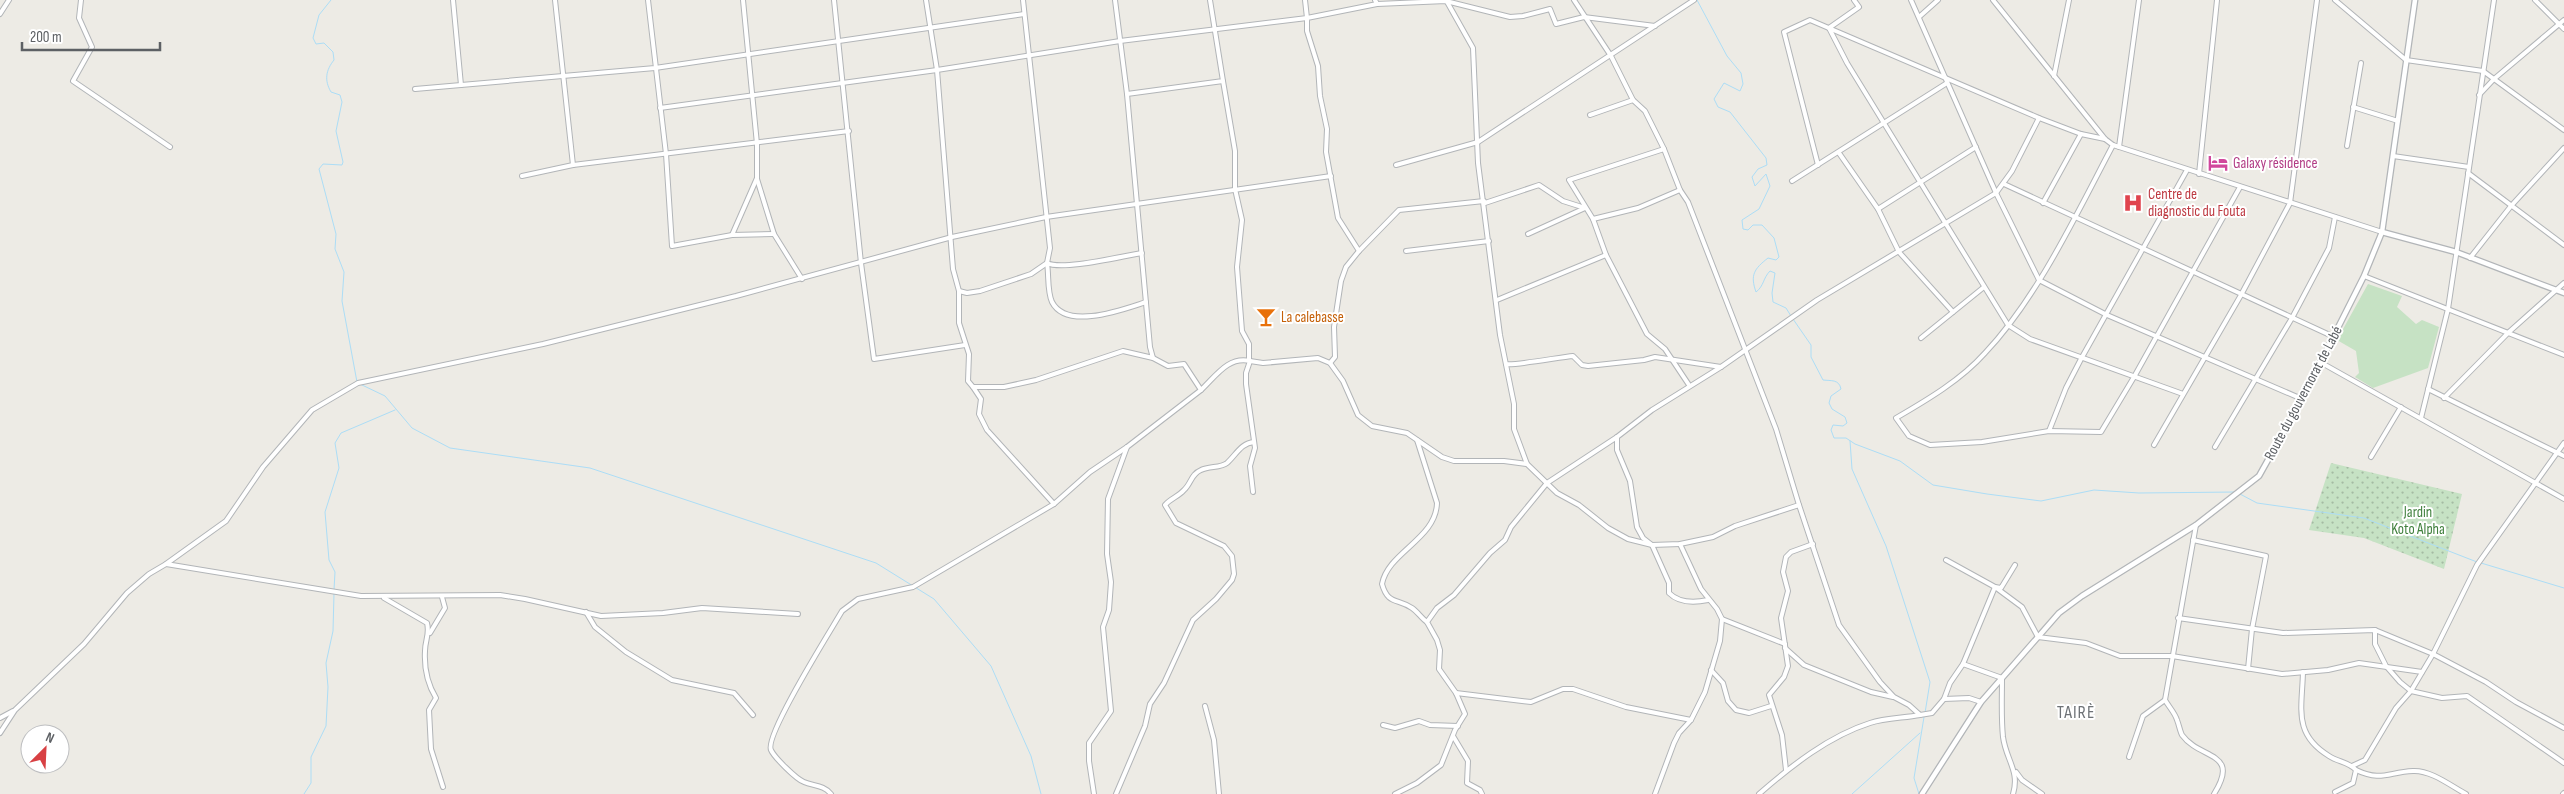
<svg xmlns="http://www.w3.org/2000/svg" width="2564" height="794" viewBox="0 0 2564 794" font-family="'Sofia Sans Condensed',sans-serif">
<defs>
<pattern id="grass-dots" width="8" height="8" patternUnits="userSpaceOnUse" patternTransform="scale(1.25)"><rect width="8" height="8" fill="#c6e2c4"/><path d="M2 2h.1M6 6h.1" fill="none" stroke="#a4bba3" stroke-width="1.8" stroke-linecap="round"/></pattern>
</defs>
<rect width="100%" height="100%" fill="#edebe5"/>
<path fill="url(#grass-dots)" d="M2331,463L2462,494L2444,569L2364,538L2309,530Z"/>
<path fill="#c6e2c4" d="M2368,284L2402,296L2397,307L2416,324L2422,320L2439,327L2428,368L2373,388L2355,377L2359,373L2356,351L2337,340Z"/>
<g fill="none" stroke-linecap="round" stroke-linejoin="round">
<g stroke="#acddf6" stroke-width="1">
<path d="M331,0L319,15L313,38L316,44L324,43L333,52L334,60C326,70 324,80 331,92L340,95L342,102L336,131L343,162L342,165L323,164L319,169L336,234L335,249L344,272L342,301L357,382"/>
<path d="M1697,0L1727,56L1741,73L1743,84L1740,91L1724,83L1714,99L1718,107L1730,112L1766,158L1767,165L1758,169L1752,177L1755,186L1766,174L1770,186L1759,209L1742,220L1743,229L1748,230L1753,225H1762L1774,238L1779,257L1776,260L1768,258C1754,269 1750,275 1756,292C1764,286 1763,278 1770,271L1775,273L1772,293L1773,302L1786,308L1791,316"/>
<path d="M1793,319L1811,345V357L1823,380C1831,381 1839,379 1841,389L1831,396L1829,403L1832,409L1845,417L1847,423L1843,426L1833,425L1831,430L1834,438H1846L1855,444L1900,461L1933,485L1987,494L2041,501L2094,490L2139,493L2237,492"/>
<path d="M360,384L385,396L412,428L450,448L590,468L876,563L934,599L991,666L1031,756L1041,794"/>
<path d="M1850,441L1852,469L1886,546L1930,682L1925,713"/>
<path d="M2240,494L2257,503L2364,518L2477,562"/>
<path d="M2481,563L2564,588"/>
<path d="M334,590L335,572L329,560L325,512L339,468L335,443L341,433L395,410"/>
<path d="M304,794L311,783V757L326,726L328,687L326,663L333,631L334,594"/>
<path d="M1852,794L1920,733"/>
<path d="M1919,794L1914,778L1924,717"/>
</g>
<defs>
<g id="minor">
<path d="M81,0L79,18L92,47L73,81L170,147"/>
<path d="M453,0L461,85"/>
<path d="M555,0L573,165"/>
<path d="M648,0L666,154L672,246L732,235L774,234"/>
<path d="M834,0L861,263L874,359L965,345"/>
<path d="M926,0L937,70L953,269L959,291V323L969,354L968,381L973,387H1004L1036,380L1123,351L1153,358L1150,347L1127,94L1115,0"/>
<path d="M1375,0L1377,4L1446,1L1510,17L1523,16L1550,9L1556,24L1584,17L1655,26"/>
<path d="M1446,0L1473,48L1478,163L1500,335L1514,404V429L1527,464L1557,493L1579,505L1608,528L1628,539L1652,545L1680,544L1713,537L1735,526L1799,505L1776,429L1688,202L1680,190L1664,149L1645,111L1633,100L1611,56L1574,0"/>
<path d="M1854,0L1859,7L1829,28L1847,63L2008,325L2030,339L2183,394"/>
<path d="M1911,0L1996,193L2039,280L2107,315L2302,399"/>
<path d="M1993,0L2105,139L2113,145L2382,232"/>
<path d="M2335,0L2406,60L2483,71L2564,130"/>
<path d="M2535,0L2564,29"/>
<path d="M0,14L9,0"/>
<path d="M1919,17L1938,0"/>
<path d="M2054,76L2069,0"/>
<path d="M1223,81L1235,151V189L1242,220L1237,267L1242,331L1249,344V360"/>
<path d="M415,89L655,68L1024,14"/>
<path d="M1127,94L1223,81L1210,0"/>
<path d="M2479,95L2494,79L2564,20"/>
<path d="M2353,107L2398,121"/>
<path d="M660,108L937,70L1120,41L1307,18L1305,0"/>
<path d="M1590,115L1633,100"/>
<path d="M2113,145C2077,213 2038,297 1985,353C1961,380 1927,400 1896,418L1909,436L1930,445L1982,442L2049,431L2101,432L2134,377L2240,187"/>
<path d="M2347,146L2361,63"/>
<path d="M2119,147L2139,0"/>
<path d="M1664,149L1569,180L1593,219L1606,255L1647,334L1665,349L1689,385"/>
<path d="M1839,153L1878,209L1899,252L1953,312"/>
<path d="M2393,156L2469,167"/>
<path d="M1396,165L1478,142L1694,0"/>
<path d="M1818,165L1784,32L1810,20L2039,118L2081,134L2105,139"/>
<path d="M2468,173L2564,245"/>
<path d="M2199,174L2217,0"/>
<path d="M522,176L573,165L849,131"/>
<path d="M757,179L774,234L802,279"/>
<path d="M1792,181L1947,83"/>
<path d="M2004,184L2332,336"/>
<path d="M1485,203L1539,185L1563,201L1585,208"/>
<path d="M2043,203L2081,134"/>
<path d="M1878,209L1976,147"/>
<path d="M1593,219L1638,208L1680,190"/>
<path d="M1528,234L1585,208"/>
<path d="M732,235L757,178V144L743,0"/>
<path d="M1359,251L1338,218L1326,152L1327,129L1320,96L1318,66L1307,31V18L1377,4"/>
<path d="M1406,251L1489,241"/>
<path d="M1142,253C1122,256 1062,271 1047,263C1049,275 1047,291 1052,302C1067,331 1124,309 1146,302"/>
<path d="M2470,258L2511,206L2564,148"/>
<path d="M2364,276L2564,355"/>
<path d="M959,291L967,293L980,291L1031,274L1047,263L1050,248L1023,0"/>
<path d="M1497,300L1606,255"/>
<path d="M1921,338L1984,287"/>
<path d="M1153,358L1168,366L1184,364L1201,390C1216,376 1228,356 1250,361L1246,373V384L1255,448L1250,466L1253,492"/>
<path d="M1250,361L1263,363L1318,358L1330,363L1343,381L1358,415L1372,426L1407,433L1442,457L1454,461H1504L1527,464"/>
<path d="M2320,362L2564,499"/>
<path d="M1330,363L1335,357L1334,327L1341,281L1346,267L1359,251L1399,210L1484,201"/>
<path d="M1506,364C1513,366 1561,357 1573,356L1582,365L1588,366L1644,360L1655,357L1721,367"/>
<path d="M973,387L981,399L979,414L987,430L1054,504"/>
<path d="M2428,389L2564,456"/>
<path d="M2444,398L2509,332L2564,283"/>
<path d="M2421,418L2448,309L2494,0"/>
<path d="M2049,431L2066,388L2081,359L2187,170"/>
<path d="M1617,437V450L1630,481L1637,527L1643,538L1652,545L1669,583V593C1679,603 1694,603 1708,600"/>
<path d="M1417,440L1437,503C1436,539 1388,552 1382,584C1388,605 1397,598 1412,608C1418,612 1421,618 1427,622"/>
<path d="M2154,445L2241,295L2290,203L2317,0"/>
<path d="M2215,447L2292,318L2329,248L2335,217"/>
<path d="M2371,457L2401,407"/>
<path d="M1799,505L1839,625L1880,682L1894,697L1909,705L1920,715L1932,713L1944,699L1969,698L1981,702"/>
<path d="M2196,525L2165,700C2169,707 2175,713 2177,720C2179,725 2180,731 2182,735C2200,760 2241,751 2214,794"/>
<path d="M2193,540L2266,556L2252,629L2248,669"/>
<path d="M1946,560L1995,587L2022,607L2038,637L2086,643L2120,656H2172L2282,674L2328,670L2359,663L2422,672"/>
<path d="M166,564L361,596L500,595L525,599L601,616L663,613L702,608L798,614"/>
<path d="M384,598L427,623C430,634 425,640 425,651C424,668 427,683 436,698L429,710L431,749L443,787"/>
<path d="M586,612L595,627L626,652L672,680L734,693L753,715"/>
<path d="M2178,618L2283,633L2375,630L2433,654L2486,682L2516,702L2564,728"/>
<path d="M1722,619L1785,644"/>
<path d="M2375,630V644L2386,666L2400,682L2411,691L2442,698L2467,696L2564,763"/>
<path d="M430,633L445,608L442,597"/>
<path d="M1785,648L1804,665L1871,692L1893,697"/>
<path d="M1963,664L2002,678C2002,698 2001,718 2003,737C2006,760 2020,771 2013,794"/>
<path d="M1711,670L1723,683L1728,701L1736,710L1749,713L1771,706"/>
<path d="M2303,672C2302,709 2293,734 2329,756C2338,762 2349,762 2356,770L2353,783L2335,792"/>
<path d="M1456,693L1531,702L1563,689H1573L1626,707L1691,720"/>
<path d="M1944,699L1950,683L1963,664L1995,587L2001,588L2015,565"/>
<path d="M1205,706L1214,740L1219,794"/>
<path d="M0,718L13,711"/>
<path d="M1383,725L1395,728L1419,721L1430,725L1458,726"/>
<path d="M0,733L15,710L84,644L127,593L149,574L166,564L226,521L263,467L312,410L358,383L543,344L736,296L952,237L1046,217L1331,176"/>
<path d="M1453,736L1468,761L1467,783L1480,790L1482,794"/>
<path d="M2129,757L2143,716L2165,700"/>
<path d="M2352,766L2365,760L2396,708L2411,691L2433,654L2477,565L2564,443"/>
<path d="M1786,770L1782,735L1769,695L1784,677L1788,666L1781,618L1788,591L1783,572L1786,557L1791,552L1813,544"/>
<path d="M2356,770C2382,782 2388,772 2413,771C2431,770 2451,786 2466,794"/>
<path d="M2016,772L2022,780L2042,794"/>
<path d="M831,794C824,785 813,786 804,782C796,779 774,757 771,750C764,736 831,630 842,611L858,599L913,587L1054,504L1090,472L1127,447L1201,390"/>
<path d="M1094,794L1089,761V743L1111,711L1103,627L1109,610L1111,582L1107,554L1108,499L1127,447"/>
<path d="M1116,794L1145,726L1150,704L1164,683L1193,620L1216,599L1232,580L1234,574L1232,556L1224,546L1176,523L1165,505C1171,498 1178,497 1184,490C1191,484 1191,474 1201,470C1209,466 1221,468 1227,463C1236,455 1241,443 1254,442"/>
<path d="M1395,794L1417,783L1441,765L1455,730L1465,714L1456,693L1439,669L1440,650L1437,640L1427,622L1437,608L1454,595L1490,553L1505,540L1511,527L1547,483L1617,437L1652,410L1721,367L1817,300L1996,193L2012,171L2039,118"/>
<path d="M1655,794L1674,743L1679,733L1691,720L1705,692L1720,641L1722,619L1717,609L1701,589L1680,544"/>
<path d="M1759,794C1791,766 1829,736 1870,723C1885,718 1904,718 1920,715"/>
<path d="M2563,794L2564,793"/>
</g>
<g id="tertiary">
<path d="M2382,232L2456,252L2564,293"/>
<path d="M1922,794L1981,702L2059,613L2082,596L2196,525L2259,476L2302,399L2364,276L2382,232L2415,0"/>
</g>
</defs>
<use href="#minor" stroke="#b2b5b8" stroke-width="6"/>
<use href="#tertiary" stroke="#b2b5b8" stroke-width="7"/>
<use href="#minor" stroke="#fff" stroke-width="4"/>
<use href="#tertiary" stroke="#fff" stroke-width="4.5"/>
</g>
<defs>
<symbol id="hotel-bare" viewBox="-9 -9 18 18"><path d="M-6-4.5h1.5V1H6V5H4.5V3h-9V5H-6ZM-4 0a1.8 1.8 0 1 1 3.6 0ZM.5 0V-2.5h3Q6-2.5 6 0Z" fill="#d1479c" stroke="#fff" stroke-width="2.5" paint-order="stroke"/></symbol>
<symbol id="hospital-bare" viewBox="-9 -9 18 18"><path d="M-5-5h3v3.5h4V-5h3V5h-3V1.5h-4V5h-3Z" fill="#e0444e" stroke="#fff" stroke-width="2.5" paint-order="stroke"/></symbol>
<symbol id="bar-bare" viewBox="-9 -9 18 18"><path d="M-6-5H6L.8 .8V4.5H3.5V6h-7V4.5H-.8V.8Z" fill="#e8710a" stroke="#fff" stroke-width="2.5" paint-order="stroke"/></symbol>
</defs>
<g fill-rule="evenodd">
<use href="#hotel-bare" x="2204" y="149" width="28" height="28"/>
<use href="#hospital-bare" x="2119" y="189" width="28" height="28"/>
<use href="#bar-bare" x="1252" y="303" width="28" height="28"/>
</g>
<g text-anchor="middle" stroke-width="4" stroke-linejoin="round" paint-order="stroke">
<g font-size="15" fill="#b23c85" stroke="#fff" text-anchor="start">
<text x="2233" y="168">Galaxy résidence</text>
</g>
<g font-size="15" fill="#be3a42" stroke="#fff" text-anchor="start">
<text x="2148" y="199">Centre de<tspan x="2148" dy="17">diagnostic du Fouta</tspan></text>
</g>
<g font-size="15" fill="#c56008" stroke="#fff" text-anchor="start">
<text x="1281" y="322">La calebasse</text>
</g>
<g font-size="15" fill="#5d6064" stroke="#fff">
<text transform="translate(2303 393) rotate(-62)" y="5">Route du gouvernorat de Labé</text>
</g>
<g font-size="15" fill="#41813e" stroke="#fff">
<text x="2418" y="517">Jardin<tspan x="2418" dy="17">Koto Alpha</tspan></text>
</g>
<g font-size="18" letter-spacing="1" fill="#6e7276" stroke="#fff">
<text x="2076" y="718">TAIRÈ</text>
</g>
</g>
<g transform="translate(45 749) rotate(24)"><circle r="24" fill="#ffffff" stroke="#bebfc1"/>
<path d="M0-4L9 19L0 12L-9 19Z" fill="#d84043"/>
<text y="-8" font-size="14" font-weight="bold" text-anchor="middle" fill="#5d6064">N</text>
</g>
<path d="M22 42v8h138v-8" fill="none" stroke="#5d6064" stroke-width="2.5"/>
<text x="30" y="42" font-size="15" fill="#5d6064" stroke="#ffffff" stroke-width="4" paint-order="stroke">200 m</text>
</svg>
